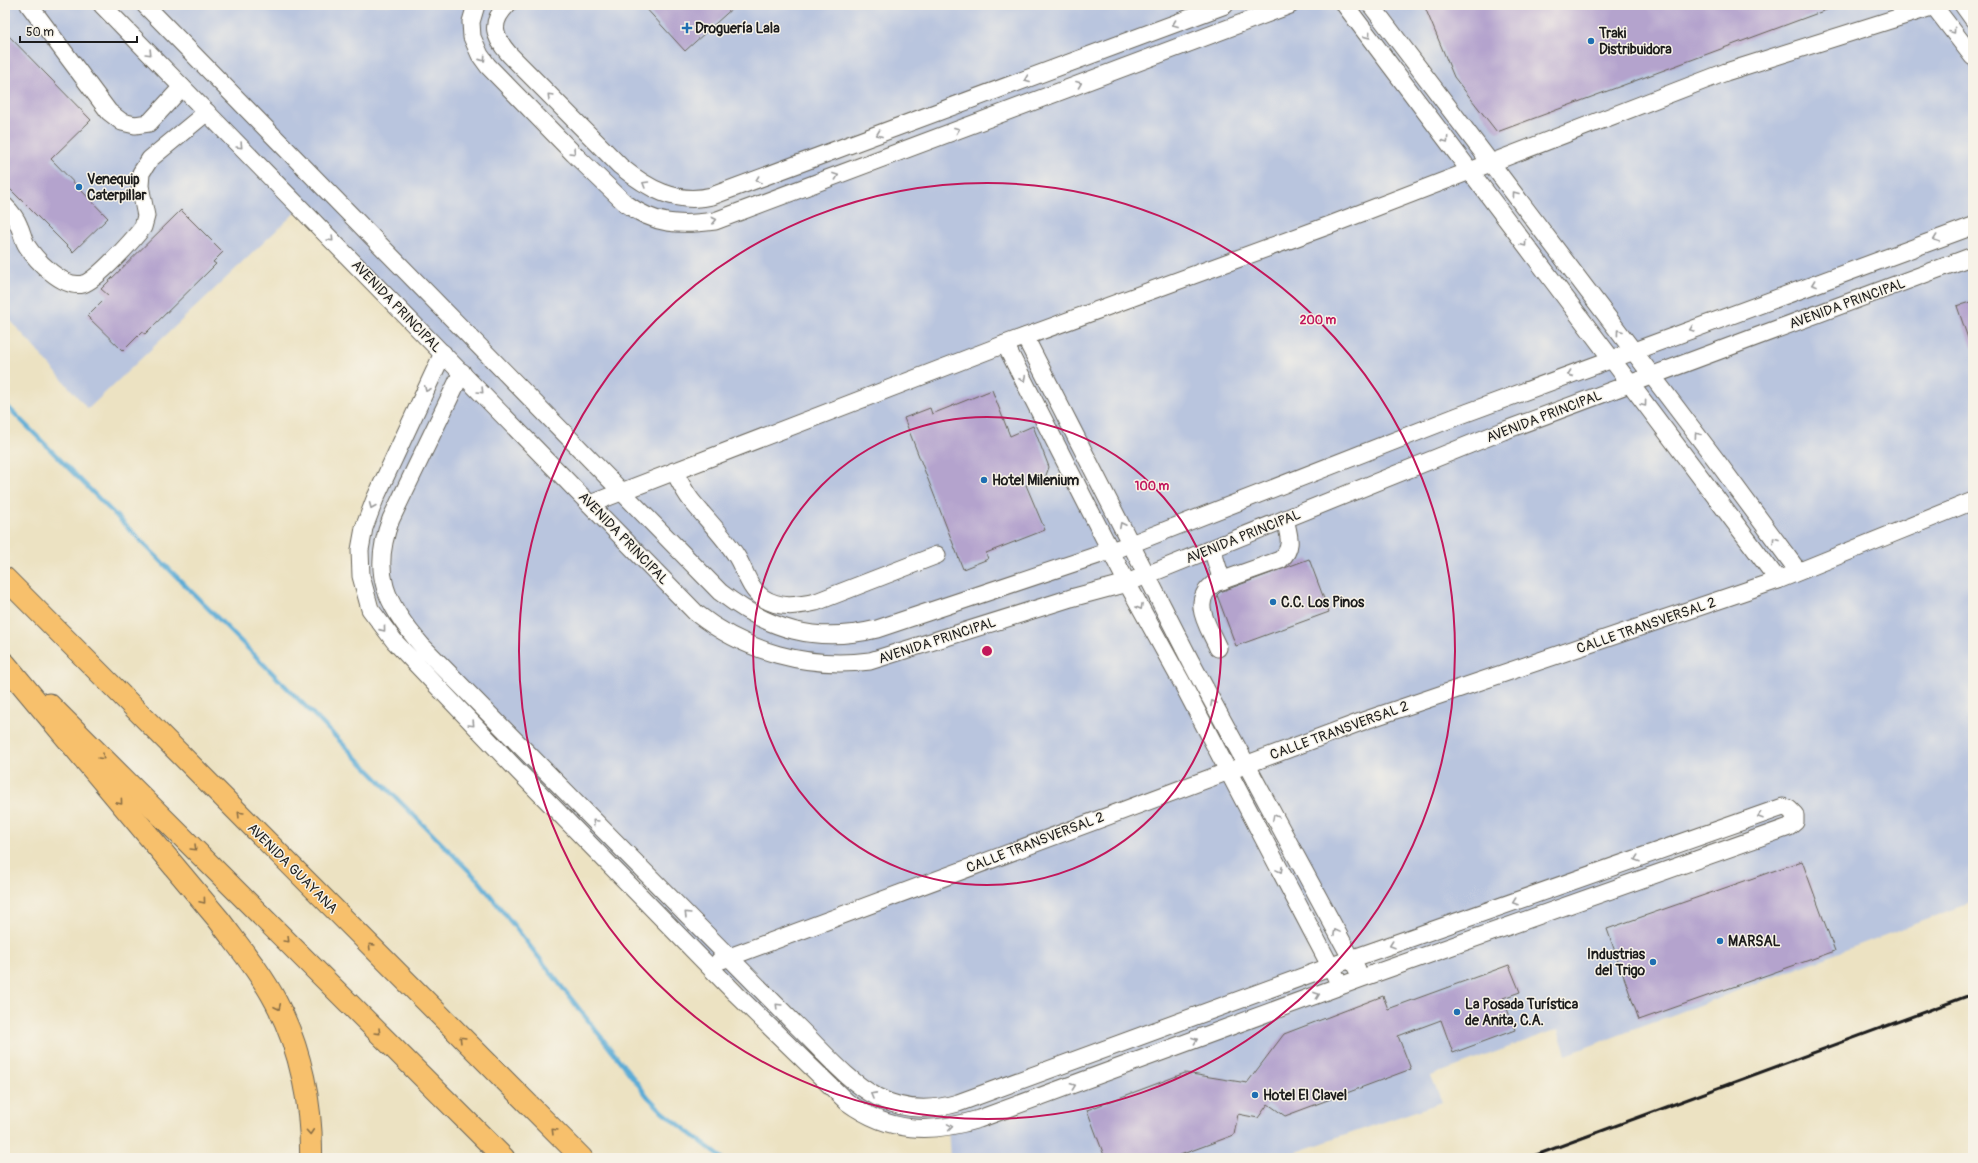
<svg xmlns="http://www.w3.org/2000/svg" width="1978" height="1163" viewBox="0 0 1978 1163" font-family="Pangolin,sans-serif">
<rect width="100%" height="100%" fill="#f7f3e8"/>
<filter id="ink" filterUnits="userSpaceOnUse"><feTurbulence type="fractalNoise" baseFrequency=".025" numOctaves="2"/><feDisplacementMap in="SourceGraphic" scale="8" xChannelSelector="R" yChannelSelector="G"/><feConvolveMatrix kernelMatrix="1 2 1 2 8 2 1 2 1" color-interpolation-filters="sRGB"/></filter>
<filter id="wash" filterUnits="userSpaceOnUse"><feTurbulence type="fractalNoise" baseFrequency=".012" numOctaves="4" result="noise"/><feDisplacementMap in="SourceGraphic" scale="16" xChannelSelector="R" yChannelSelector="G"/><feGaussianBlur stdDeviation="0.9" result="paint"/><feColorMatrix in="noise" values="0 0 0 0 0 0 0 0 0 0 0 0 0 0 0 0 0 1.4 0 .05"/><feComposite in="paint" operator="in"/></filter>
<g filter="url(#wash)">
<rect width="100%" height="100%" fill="#ece2c2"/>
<path fill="#b9c5de" d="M5,5H1973V902L1566,1055L1558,1029L1431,1076L1442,1102L1279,1158H950L948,1128L865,1114L383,629L360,550L443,353L300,208L88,409L5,314Z"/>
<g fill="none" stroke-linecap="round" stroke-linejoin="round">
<path stroke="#5cacd6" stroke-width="4.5" d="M5,404L479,881L648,1097L663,1112L722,1158"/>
</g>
<g id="blocks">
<g fill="#b4a3cd">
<path d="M643,5H736L685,51Z"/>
<path d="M1424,5H1837V6L1497,132L1454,77Z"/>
<path d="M5,32L91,120L51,159L108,218L73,252L5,184Z"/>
<path d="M181,210L223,252L213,262L216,264L145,334L142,332L123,351L87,316L108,295L101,289Z"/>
<path d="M1973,301V347H1971L1957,306Z"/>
<path d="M992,390L1010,436L1033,426L1049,467L1045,478L1026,485L1045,530L986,553L988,559L963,569L904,418L930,408L932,414Z"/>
<path d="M1309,559L1329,612L1236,646L1217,595L1220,592Z"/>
<path d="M1802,861L1835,951L1639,1020L1607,929Z"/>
<path d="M1509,965L1520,992L1503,998L1515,1030L1453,1053L1441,1020L1398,1036L1411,1069L1285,1116L1268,1104L1258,1118L1238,1114L1234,1135L1172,1158H1105L1087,1110L1185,1073L1247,1083L1284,1034L1383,996L1388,1009Z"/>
</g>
</g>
</g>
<g filter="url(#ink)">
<use href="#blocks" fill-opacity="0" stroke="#656156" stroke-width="1"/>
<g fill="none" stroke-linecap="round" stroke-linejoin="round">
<defs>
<g id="minor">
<path d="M29,5L109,112L122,122L135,125L149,123L182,87"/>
<path d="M102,5L696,613C746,652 807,669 870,661L1071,598L1127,583L1503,431L1973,256"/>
<path d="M145,5L720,592C769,630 816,644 877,629L1131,544L1458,416L1973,226"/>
<path d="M476,5L471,22L472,37L480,55L488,66L574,154L625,203C655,225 679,226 715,221L1290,5"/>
<path d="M507,5C489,23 494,37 509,54L620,166C647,188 676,205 712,196L1225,5"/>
<path d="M1345,5L1778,580"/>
<path d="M1371,5L1716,460L1798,571"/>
<path d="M1933,5L1973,57"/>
<path d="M1963,5L1973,19"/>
<path d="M5,206C11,212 16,218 19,226C22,232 23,240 27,246C36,260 63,289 83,284C97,280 133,240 143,227L146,216L140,186L141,173L150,159L207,112"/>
<path d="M1025,337L1191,662L1357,969"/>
<path d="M1005,344L1127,583L1181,681L1336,977"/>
<path d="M443,353L375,499L364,528L360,550L361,576L370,609L395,642L519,772L736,994L847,1102C890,1133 930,1134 979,1119L1362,978L1789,827L1795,822V815L1789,809L1783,807L1351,959L958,1103C879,1126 844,1071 793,1022L423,647C386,605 370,573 391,519L462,372"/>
<path d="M674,471C679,480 684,491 691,500C706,519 724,536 737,557C745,570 749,589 763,598C780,609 797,606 816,602L937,555"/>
<path d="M590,504L1005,344L1330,225L1726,72L1938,5"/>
<path d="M1212,549L1222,581"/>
<path d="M1218,648C1208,625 1189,601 1215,583L1280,560C1294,548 1289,536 1285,519"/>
<path d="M719,961L1366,720L1778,580L1973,501"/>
</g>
<g id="major">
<path d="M5,578L582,1158"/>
<path d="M49,704L504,1158"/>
</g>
<path id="highway" d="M5,664L219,920C239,947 261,973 276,1002C301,1049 312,1106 311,1158"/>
</defs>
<use href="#minor" stroke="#656156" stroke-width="19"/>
<use href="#major" stroke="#656156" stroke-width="23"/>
<use href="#highway" stroke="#656156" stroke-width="24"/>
<use href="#minor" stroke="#fff" stroke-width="17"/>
<use href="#major" stroke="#f7c06c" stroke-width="21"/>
<use href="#highway" stroke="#f7c06c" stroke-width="22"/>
<path stroke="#1c1c1c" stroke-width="3" d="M1528,1158L1973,994"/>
</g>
<defs><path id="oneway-chevron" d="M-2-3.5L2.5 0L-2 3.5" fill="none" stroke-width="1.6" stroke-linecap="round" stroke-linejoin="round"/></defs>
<g stroke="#999">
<use href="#oneway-chevron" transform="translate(1175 24) rotate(159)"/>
<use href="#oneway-chevron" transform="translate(1953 31) rotate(53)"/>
<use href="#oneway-chevron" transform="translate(1368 36) rotate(53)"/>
<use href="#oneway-chevron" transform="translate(149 53) rotate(46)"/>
<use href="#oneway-chevron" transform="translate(483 59) rotate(55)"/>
<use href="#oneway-chevron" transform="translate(1027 79) rotate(159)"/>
<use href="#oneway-chevron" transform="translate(1079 84) rotate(-21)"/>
<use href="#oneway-chevron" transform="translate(550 96) rotate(-135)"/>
<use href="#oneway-chevron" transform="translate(957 130) rotate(-21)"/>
<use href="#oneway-chevron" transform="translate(879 134) rotate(159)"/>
<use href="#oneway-chevron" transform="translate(1446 140) rotate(53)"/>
<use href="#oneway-chevron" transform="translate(240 146) rotate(46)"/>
<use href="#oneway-chevron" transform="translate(573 152) rotate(45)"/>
<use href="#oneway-chevron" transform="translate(836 176) rotate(-20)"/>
<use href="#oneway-chevron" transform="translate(758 180) rotate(160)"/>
<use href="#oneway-chevron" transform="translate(645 184) rotate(-149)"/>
<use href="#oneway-chevron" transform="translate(1515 194) rotate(-127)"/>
<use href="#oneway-chevron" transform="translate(714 220) rotate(-13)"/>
<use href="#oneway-chevron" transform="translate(331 239) rotate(46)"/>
<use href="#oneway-chevron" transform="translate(1936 239) rotate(160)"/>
<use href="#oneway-chevron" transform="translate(1524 244) rotate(53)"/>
<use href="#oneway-chevron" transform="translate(1814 284) rotate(160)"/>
<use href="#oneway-chevron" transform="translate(1692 329) rotate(160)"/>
<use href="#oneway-chevron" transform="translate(1619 332) rotate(-127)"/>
<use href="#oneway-chevron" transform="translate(1570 374) rotate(160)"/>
<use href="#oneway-chevron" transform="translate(1023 379) rotate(63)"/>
<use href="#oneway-chevron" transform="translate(427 389) rotate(115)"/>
<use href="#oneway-chevron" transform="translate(481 391) rotate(46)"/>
<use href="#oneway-chevron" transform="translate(1644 404) rotate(53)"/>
<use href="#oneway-chevron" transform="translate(1697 435) rotate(-127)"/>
<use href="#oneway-chevron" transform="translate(372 506) rotate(113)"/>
<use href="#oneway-chevron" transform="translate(1122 525) rotate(-117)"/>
<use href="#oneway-chevron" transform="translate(1775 540) rotate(-126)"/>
<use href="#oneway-chevron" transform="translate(1140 607) rotate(61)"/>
<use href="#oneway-chevron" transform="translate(383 629) rotate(51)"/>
<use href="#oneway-chevron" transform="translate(1213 703) rotate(-118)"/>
<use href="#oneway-chevron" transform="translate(472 724) rotate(46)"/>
<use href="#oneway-chevron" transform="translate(1760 816) rotate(161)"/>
<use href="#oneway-chevron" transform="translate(1275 817) rotate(-118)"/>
<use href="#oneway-chevron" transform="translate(595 822) rotate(-135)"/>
<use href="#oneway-chevron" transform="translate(1637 859) rotate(161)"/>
<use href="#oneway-chevron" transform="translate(1280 870) rotate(62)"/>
<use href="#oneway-chevron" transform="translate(1515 902) rotate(161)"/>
<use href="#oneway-chevron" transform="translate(687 914) rotate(-135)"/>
<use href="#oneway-chevron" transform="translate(1336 932) rotate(-118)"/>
<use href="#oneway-chevron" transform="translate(1392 945) rotate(161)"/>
<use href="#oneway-chevron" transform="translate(1317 995) rotate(-20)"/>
<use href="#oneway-chevron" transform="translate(778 1006) rotate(-135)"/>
<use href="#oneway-chevron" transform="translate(1195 1040) rotate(-20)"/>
<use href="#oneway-chevron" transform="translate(1073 1086) rotate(-20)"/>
<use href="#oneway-chevron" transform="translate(873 1095) rotate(-151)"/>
<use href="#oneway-chevron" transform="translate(950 1127) rotate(-9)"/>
</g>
<g stroke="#8a6e44">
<use href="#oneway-chevron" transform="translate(102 757) rotate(45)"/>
<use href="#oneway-chevron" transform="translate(120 802) rotate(50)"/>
<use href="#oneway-chevron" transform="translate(240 814) rotate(-135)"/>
<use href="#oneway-chevron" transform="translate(194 848) rotate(45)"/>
<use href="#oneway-chevron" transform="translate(203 901) rotate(50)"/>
<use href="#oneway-chevron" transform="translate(287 940) rotate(45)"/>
<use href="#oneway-chevron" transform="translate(371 946) rotate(-135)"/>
<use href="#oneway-chevron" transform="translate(278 1007) rotate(65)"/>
<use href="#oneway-chevron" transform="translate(378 1032) rotate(45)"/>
<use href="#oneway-chevron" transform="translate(462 1039) rotate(-135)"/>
<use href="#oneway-chevron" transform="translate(554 1131) rotate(-135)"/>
<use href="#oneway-chevron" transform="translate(310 1132) rotate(86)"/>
</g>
</g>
<g fill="none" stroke="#c2185b" stroke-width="2">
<circle cx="987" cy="651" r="234"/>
<circle cx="987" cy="651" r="468"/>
</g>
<g fill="#1f6fb2" stroke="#f7f3e8" stroke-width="1.5">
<path d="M685 22h4v4h4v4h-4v4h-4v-4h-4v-4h4z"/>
<circle cx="1591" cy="41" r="4"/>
<circle cx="79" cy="187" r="4"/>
<circle cx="984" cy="480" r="4"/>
<circle cx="1273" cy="602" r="4"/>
<circle cx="1720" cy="941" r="4"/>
<circle cx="1653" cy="962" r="4"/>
<circle cx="1457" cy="1012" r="4"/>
<circle cx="1255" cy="1095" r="4"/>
</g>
<g text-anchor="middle" stroke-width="3" stroke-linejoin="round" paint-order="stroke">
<g font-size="14" font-weight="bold" fill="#1c1c1c" stroke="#f7f3e8" text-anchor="start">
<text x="695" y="33">Droguería Lala</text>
<text x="1599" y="38">Traki<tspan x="1599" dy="16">Distribuidora</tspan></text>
<text x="87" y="184">Venequip<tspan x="87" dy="16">Caterpillar</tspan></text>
<text x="992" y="485">Hotel Milenium</text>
<text x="1281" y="607">C.C. Los Pinos</text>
<text x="1728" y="946">MARSAL</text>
<text x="1645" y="959" text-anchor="end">Industrias<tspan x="1645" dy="16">del Trigo</tspan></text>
<text x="1465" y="1009">La Posada Turística<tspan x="1465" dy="16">de Anita, C.A.</tspan></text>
<text x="1263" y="1100">Hotel El Clavel</text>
</g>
<g font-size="14" fill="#1c1c1c" stroke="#f7f3e8">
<text transform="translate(1847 303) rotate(-20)" y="5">AVENIDA PRINCIPAL</text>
<text transform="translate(397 306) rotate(46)" y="5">AVENIDA PRINCIPAL</text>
<text transform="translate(1544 416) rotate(-21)" y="5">AVENIDA PRINCIPAL</text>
<text transform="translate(1243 536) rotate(-22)" y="5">AVENIDA PRINCIPAL</text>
<text transform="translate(624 538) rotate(46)" y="5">AVENIDA PRINCIPAL</text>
<text transform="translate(1646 625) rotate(-19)" y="5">CALLE TRANSVERSAL 2</text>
<text transform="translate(937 640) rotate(-18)" y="5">AVENIDA PRINCIPAL</text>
<text transform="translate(1339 730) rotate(-20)" y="5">CALLE TRANSVERSAL 2</text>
<text transform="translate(1035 842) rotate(-21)" y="5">CALLE TRANSVERSAL 2</text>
<text transform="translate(293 868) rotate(45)" y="5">AVENIDA GUAYANA</text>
</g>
</g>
<circle cx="987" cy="651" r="6" fill="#c2185b" stroke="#f7f3e8" stroke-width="2"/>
<g font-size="12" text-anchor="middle" font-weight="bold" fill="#c2185b" stroke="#f7f3e8" stroke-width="3" stroke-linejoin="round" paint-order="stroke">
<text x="1318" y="324">200 m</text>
<text x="1152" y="490">100 m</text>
</g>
<rect width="1978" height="1163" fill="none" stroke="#f7f3e8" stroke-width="20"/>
<path d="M20 36v6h117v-6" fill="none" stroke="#1c1c1c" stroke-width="2"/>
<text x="26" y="36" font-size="12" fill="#1c1c1c" stroke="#f7f3e8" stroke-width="3" paint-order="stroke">50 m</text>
</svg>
